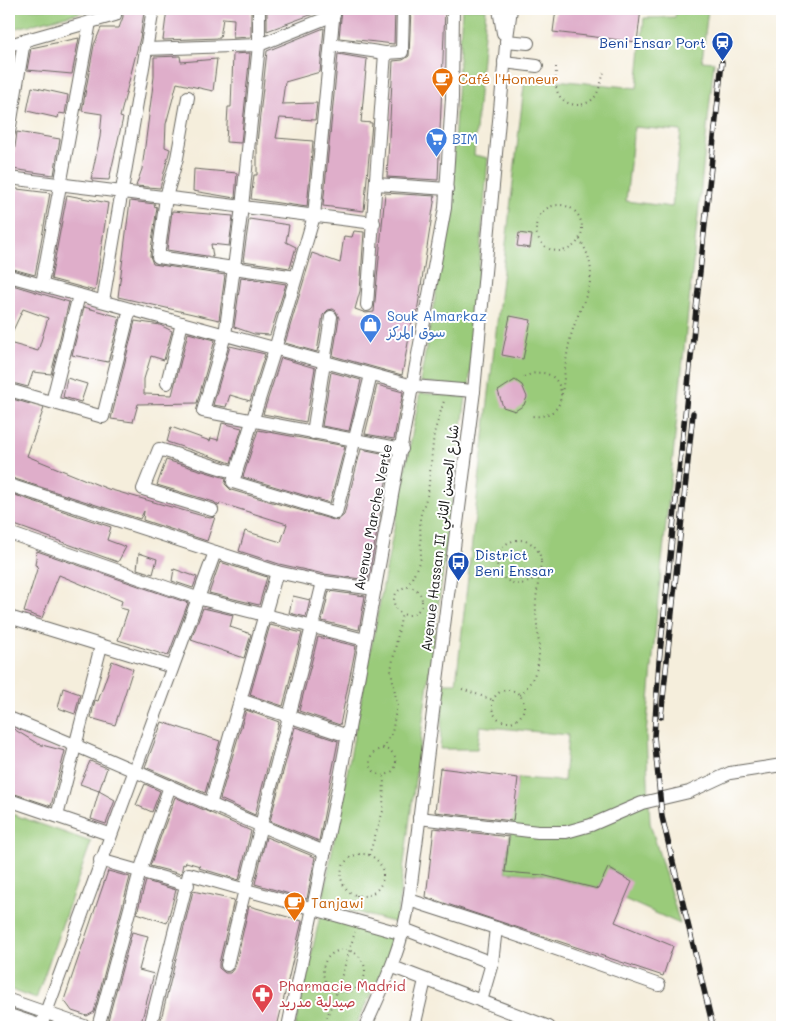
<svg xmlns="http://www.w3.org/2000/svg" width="791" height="1036" viewBox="0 0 791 1036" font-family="Mali,'Playpen Sans Arabic',sans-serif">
<rect width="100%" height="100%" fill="#fff"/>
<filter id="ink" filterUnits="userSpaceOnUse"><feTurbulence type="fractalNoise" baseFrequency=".02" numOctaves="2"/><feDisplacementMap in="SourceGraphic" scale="10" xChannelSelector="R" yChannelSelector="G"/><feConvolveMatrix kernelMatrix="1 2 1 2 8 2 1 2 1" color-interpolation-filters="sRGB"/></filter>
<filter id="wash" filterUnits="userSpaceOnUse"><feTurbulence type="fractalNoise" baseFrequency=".0096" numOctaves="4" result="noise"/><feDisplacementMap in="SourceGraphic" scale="20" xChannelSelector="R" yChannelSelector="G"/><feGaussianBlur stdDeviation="1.12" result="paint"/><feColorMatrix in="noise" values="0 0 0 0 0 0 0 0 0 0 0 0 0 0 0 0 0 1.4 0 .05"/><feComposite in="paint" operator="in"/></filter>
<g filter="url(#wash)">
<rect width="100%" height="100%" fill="#f5eedc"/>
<g fill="#9acb7a" stroke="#5b744b" fill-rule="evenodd">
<path d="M9,9H95L9,30Z"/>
<path d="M462,9H486L474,155L488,158L469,387L420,382L450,214Z"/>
<path d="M677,9H708L702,61L714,62L658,600L646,735L650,823L680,924L624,899L631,882L609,868L598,889L542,875L505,872L518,778L564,781L568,735L480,726L477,749H440L444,683H456L525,77L637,88L644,18L675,17ZM634,127L681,131L672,207L626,201Z"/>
<path d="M420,393L466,397L396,923L322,903Z"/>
<path d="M9,813L91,842L36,999L9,989Z"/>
<path d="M320,916L394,938L385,964L355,1027H295Z"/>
</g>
<g id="blocks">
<g fill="#dfaeca">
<path d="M123,9L144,12L140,38L120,117L123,118L109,180L91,179L100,137L102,114L82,111L94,45L101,28H119L123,17Z"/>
<path d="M167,9H251V37L233,38L234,19L223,18L220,38L163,40Z"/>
<path d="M267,9H320L321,11L267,31Z"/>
<path d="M342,9H395L394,44L339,38Z"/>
<path d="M411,9H445L438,180L387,177L393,61L403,60L409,56Z"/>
<path d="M556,9H641L637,42L553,32Z"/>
<path d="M324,28L320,72L285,82L282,104L317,103L315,120L280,118L276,138L313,141L307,207L251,199L254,175H257V143L267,51Z"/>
<path d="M79,38L72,74L27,70L31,48Z"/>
<path d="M250,53L241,143L226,142L228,107H231L233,54Z"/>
<path d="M338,54L367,59L361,122L372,123L364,211L323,206Z"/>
<path d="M180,56L181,62L217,59L213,91L177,83L166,124L165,147L170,149L160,188L136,186L142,169L154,77V57Z"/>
<path d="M32,87L68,95L65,114L59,113L58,118L27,111Z"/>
<path d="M17,132L60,139L54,175L12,169Z"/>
<path d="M194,169L237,173L235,198L193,191Z"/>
<path d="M9,188L50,193L35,275L9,268Z"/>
<path d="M385,193L435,196L417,312L414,311L402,375L333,356L339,318L336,311L333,309L328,310L323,315L317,352L285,343L312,253L340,263L344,236L352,237L354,231L364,232L360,291L355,309L366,313L374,312Z"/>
<path d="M67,195L108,203L95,291L51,279Z"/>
<path d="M130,201L155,204L154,206L157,207L150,256L153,264L225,275L219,320L118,297Z"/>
<path d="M172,211L233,216L229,246L211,244L213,257L167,250Z"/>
<path d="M249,219L289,225L286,242L296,247L290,268L243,261Z"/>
<path d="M519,233L532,235L530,248L517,246Z"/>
<path d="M241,277L286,284L270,335L254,334L234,327Z"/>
<path d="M9,284L69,302L51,374L33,372L28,387L9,382V343L38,351L48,318L23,309L9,339Z"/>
<path d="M84,307L120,317L108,362L72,355Z"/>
<path d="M510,316L531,320L523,359L502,355Z"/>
<path d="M135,321L160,325L172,331L164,360L151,356L144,379V394L172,395L188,333L215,340L197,403L138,404L133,422L111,419Z"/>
<path d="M230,346L265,354L250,401L230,395L226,407L213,405Z"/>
<path d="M281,358L315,368L306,422L263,414Z"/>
<path d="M331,372L361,380L349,431L322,426Z"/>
<path d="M67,378L87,384L81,402L63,397Z"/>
<path d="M515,380L522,385L527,397L524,405L515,411L503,407L498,391Z"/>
<path d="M377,385L403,392L394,439L365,434Z"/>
<path d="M9,398L44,408L27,456L108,489L210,518L215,517L207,541L143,520L144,511L140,519L9,477Z"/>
<path d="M222,423L242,428L231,463L167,442L171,427L210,441L211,438L218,440Z"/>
<path d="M258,430L345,446L330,503L243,477Z"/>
<path d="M361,449L391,455L368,580L324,574L279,564L239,551L245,531L281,542L287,524L220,503L219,506L214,502L157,485L166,460L226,478L225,484L231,490L337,521L344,515Z"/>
<path d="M9,493L111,527L107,540L126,547L118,562L9,523Z"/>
<path d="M37,551L188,603L168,656L118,640L128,610L120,608L122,601L59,575L42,618L24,612L38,566L35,565Z"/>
<path d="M139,553L157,559L153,574L137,569Z"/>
<path d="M220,562L267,577L259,605L209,593Z"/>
<path d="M174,569L197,577L193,588L172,581Z"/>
<path d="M329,591L365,596L359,630L322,621Z"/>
<path d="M293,596L310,600L306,617L289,613Z"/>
<path d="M203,608L233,615L230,627L251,634L244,658L191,640Z"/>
<path d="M270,625L302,633L283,706L250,695Z"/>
<path d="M318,637L356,646L340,725L299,711Z"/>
<path d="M112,661L133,669L115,725L91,718L95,700L98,701Z"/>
<path d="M63,688L80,694L75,714L58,708Z"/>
<path d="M246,710L279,722L255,815L220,799Z"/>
<path d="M162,722L220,741L205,793L145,767Z"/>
<path d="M295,727L338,741L319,841L270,821Z"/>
<path d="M12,728L38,744L65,751L51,806L9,792V735Z"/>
<path d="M90,761L107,768L99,791L80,784Z"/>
<path d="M440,768L518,778L513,821L435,812Z"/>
<path d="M145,784L160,791L152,812L136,805Z"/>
<path d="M99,791L115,800L106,824L91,819Z"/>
<path d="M175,797L251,831L239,880L199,868L200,866L186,862L185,865L183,864L181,874L150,866Z"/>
<path d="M434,828L509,837L505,872L542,875L598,889L608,868L632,882L615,922L673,946L663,976L426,897Z"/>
<path d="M266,837L315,857L307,899L255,884Z"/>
<path d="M108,871L130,877L94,1012L87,1016L72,1011L64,1000Z"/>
<path d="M146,881L176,890L167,923L137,913Z"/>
<path d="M193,891L234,900L219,963V968L225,973H230L235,967L249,906L302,921L277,1027H159Z"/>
<path d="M132,932L148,936L139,970L154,974L140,1027H118L107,1024Z"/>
</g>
</g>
</g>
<g filter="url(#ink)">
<use href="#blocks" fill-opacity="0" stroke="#68665f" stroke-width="1"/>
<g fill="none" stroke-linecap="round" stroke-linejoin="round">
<defs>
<g id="minor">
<path d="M259,9V45L242,207L225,335L203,411L402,449"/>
<path d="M334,9L314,216L275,349L233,482L336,513L371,375"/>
<path d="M499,9L503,33"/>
<path d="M506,41L528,43"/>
<path d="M9,45L115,15"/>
<path d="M331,45L385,53L402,52L403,9"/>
<path d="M146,49L259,45L334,15"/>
<path d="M504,62L537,66"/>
<path d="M188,97L177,158L166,197L158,257L296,277"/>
<path d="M9,132L24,41"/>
<path d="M9,178L374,223"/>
<path d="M376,184L447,189"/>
<path d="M9,276L413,386L474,391"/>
<path d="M42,284L90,22"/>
<path d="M103,301L153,9"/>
<path d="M367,305L385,53"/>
<path d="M167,383L182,323"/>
<path d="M9,390L103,417L130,309"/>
<path d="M52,402L79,295"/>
<path d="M313,433L331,317"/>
<path d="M9,485L277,572L323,582L375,589"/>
<path d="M212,510L143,489L159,449L236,473"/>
<path d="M9,533L197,598L365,640"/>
<path d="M9,617L172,667"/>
<path d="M240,700L348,736"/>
<path d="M9,718C115,760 218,810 325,852"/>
<path d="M9,800L109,834"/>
<path d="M210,805L277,572"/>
<path d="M57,816L101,646"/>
<path d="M419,818L538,832H566L591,825L642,803L689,792L730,773L782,765"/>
<path d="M100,860L188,885"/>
<path d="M409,900L496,928L659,985"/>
<path d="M404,929L492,963"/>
<path d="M227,965C256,837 292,710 323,582"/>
<path d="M393,967L549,1027"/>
<path d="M9,1000L87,1027"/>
<path d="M481,1001L492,963L496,928"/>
<path d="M9,1015L45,1027"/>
<path d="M41,1026L215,552"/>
<path d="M98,1027L140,871L170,786"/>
<path d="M150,1027L189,874L403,934"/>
<path d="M288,1027L338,788L445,208L452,98L453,9"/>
<path d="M365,1027C384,985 403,946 409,900L474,391L506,45L511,9"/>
<path d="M414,1027L425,980"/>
</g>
</defs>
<use href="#minor" stroke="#68665f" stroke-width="14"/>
<g stroke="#68665f" stroke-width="2" stroke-dasharray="1 4" stroke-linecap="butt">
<path d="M556,67C556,75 555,84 557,91C563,107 583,109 594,98C599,92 602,79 604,72"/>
<circle cx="559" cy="228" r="23"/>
<path d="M524,377C566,356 577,421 532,416"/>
<path d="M562,394C565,373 566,350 573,329C585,293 603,276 579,238"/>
<circle cx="519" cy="562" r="22"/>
<path d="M408,587L421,558L420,517L428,493L434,433L444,401"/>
<circle cx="408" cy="601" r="14"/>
<path d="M462,689L493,700"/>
<circle cx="508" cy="706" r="16"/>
<path d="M520,695C547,667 538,647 536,612C535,600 538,587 539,574"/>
<path d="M383,748L392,733L397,704L391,670L402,613"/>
<circle cx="383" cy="762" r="13"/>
<circle cx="362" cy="875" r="21"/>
<path d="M369,855L383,811L384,775"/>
<path d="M357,895V908"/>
<circle cx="344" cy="971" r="21"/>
<path d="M323,1027L337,991L355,932"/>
</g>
<use href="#minor" stroke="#fff" stroke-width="12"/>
<defs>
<g id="rail">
<path d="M661,717L693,413"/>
<path d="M713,1027L662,817L654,736L659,662L722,62"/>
</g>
</defs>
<use href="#rail" stroke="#1c1c1c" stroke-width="5.5"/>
<use href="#rail" stroke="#fff" stroke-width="4" stroke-dasharray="11" stroke-linecap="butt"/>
</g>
</g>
<defs>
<symbol id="station-pin" viewBox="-11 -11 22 30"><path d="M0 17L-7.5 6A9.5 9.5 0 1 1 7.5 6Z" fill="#1a4fb4" stroke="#fff"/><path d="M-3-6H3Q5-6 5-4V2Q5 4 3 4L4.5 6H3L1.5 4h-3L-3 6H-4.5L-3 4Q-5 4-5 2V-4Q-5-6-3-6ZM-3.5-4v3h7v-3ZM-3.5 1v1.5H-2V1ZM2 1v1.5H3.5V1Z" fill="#fff"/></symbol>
<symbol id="cafe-pin" viewBox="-11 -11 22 30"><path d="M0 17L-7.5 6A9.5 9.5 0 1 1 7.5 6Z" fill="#e8710a" stroke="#fff"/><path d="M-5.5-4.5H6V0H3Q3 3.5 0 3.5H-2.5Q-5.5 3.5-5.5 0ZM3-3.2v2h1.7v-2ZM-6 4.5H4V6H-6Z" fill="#fff"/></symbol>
<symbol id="supermarket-pin" viewBox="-11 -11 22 30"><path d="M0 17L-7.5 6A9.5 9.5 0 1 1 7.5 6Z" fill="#3f7fe0" stroke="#fff"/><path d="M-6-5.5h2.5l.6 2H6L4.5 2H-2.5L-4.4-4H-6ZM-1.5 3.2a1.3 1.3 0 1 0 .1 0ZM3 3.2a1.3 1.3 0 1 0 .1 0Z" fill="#fff"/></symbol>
<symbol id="shop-pin" viewBox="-11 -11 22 30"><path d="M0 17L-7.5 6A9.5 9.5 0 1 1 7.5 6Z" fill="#3f7fe0" stroke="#fff"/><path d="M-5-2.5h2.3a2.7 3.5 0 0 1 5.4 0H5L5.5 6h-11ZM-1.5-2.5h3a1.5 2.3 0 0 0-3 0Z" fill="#fff"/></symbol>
<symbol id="bus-pin" viewBox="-11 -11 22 30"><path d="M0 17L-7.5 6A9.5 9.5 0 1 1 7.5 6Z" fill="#1a4fb4" stroke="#fff"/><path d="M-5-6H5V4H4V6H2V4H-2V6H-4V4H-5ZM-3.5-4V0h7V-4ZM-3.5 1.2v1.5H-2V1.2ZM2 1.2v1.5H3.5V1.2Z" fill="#fff"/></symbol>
<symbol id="pharmacy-pin" viewBox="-11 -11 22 30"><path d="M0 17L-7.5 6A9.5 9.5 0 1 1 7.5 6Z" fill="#e0444e" stroke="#fff"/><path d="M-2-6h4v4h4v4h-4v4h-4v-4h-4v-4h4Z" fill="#fff"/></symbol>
</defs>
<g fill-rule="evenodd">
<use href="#station-pin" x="710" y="30" width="25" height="34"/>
<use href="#cafe-pin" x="430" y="66" width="25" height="34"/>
<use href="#supermarket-pin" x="424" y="126" width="25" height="34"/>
<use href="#shop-pin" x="358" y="312" width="25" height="34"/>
<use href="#bus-pin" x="446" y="550" width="25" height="34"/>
<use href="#cafe-pin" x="282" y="890" width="25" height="34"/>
<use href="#pharmacy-pin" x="250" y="982" width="25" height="34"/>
</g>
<g text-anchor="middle" stroke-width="4" stroke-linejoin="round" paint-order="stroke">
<g font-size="14" fill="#164399" stroke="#fff" text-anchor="end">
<text x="706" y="48">Beni Ensar Port</text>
<text x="475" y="560" text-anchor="start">District<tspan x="475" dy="16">Beni Enssar</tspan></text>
</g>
<g font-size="14" fill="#c56008" stroke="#fff" text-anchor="start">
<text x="458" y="84">Café l'Honneur</text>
<text x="311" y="908">Tanjawi</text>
</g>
<g font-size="14" fill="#366cbe" stroke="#fff" text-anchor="start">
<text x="452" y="144">BIM</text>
<text x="387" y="321">Souk Almarkaz<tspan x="387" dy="16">سوق المركز</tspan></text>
</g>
<g font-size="14" fill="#1c1c1c" stroke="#fff">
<text transform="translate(373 517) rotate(-79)" y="5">Avenue Marche Verte</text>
<text transform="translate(440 538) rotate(-83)" y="5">Avenue Hassan II شارع الحسن الثاني</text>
</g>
<g font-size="14" fill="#be3a42" stroke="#fff" text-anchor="start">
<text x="279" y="991">Pharmacie Madrid<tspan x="279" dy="16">صيدلية مدريد</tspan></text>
</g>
</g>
<rect width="791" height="1036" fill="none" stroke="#fff" stroke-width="30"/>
</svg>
